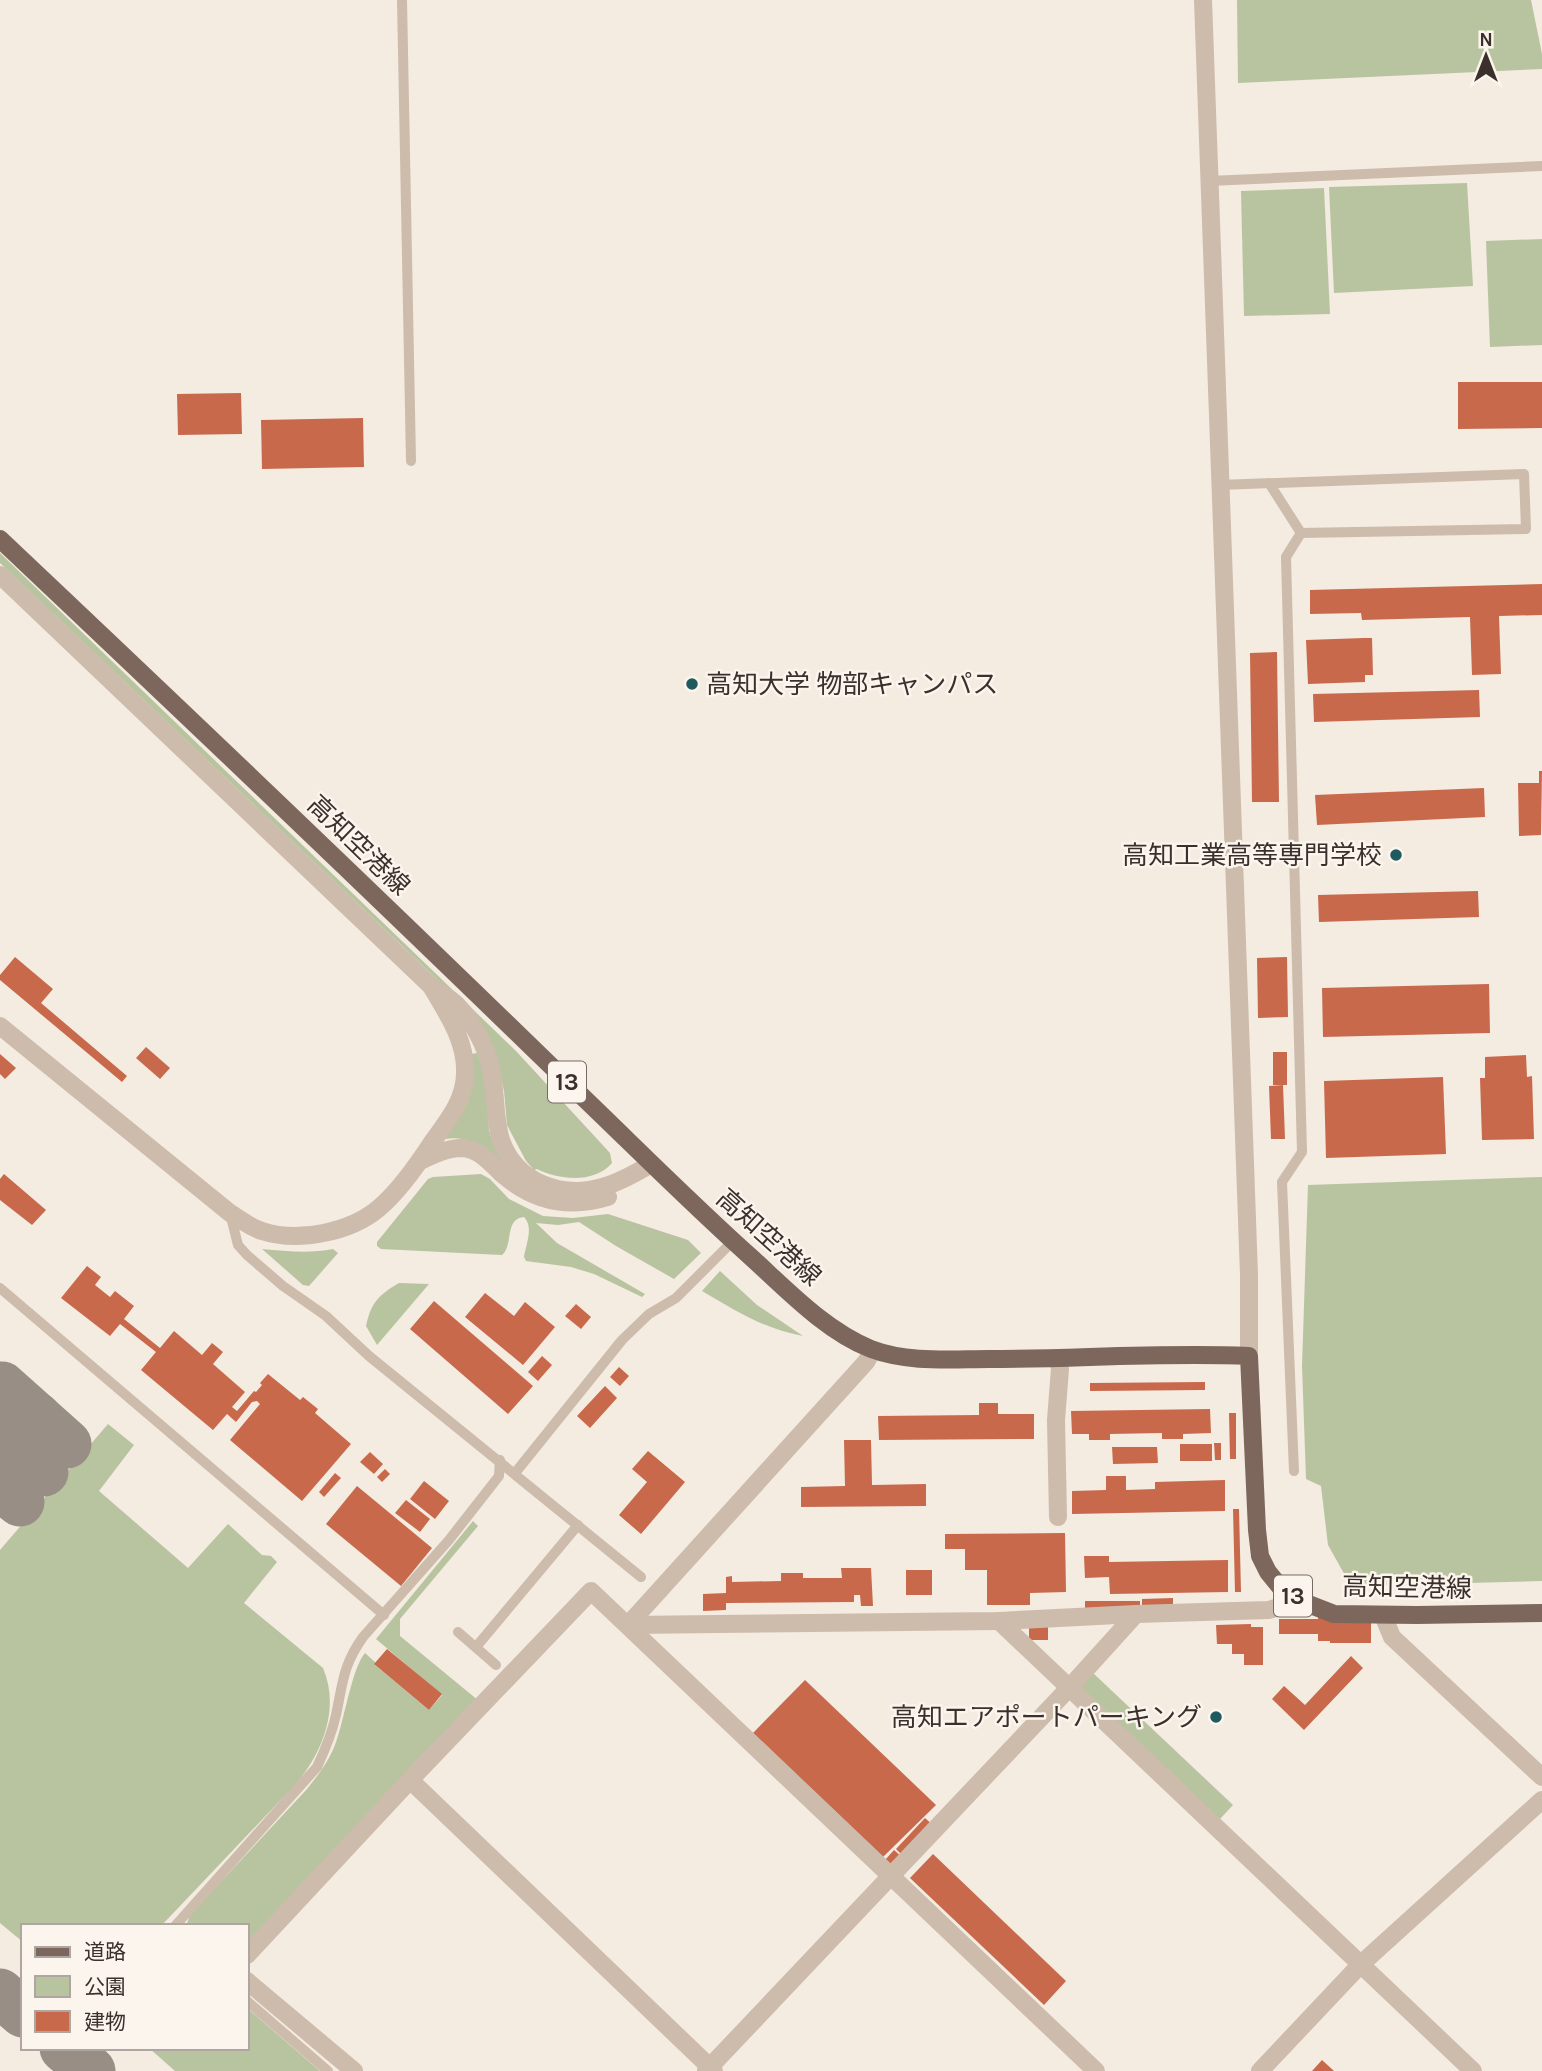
<svg xmlns="http://www.w3.org/2000/svg" width="1542" height="2071" viewBox="0 0 1542 2071" font-family="Karla,'Noto Sans JP',sans-serif">
<rect width="100%" height="100%" fill="#f4ebe1"/>
<g fill="#b8c4a0">
<path d="M1237,0H1531L1542,54V69L1238,83Z"/>
<path d="M1467,183L1473,286L1334,293L1329,187Z"/>
<path d="M1324,188L1330,314L1244,316L1241,191Z"/>
<path d="M1542,239V345L1490,347L1486,241Z"/>
<path d="M0,553L516,1051L610,1153L612,1163C594,1184 559,1180 537,1169L534,1170L526,1161L507,1125L504,1091L500,1073L462,1003L0,563Z"/>
<path d="M477,1053L486,1077L489,1130L493,1143L516,1174C495,1158 475,1134 446,1139L444,1136L471,1054Z"/>
<path d="M481,1174L490,1179L509,1199L543,1216L573,1218L608,1214L688,1240L701,1253L674,1279L616,1246L579,1222L558,1225L536,1223L557,1243L645,1294L642,1297L594,1274L571,1267L526,1261L524,1257C526,1244 534,1227 524,1217C504,1219 514,1244 502,1255L381,1249L377,1246V1242L428,1179L433,1177Z"/>
<path d="M1542,1177V1581L1351,1586L1328,1545L1321,1486L1306,1479L1302,1366L1308,1185Z"/>
<path d="M262,1249C286,1251 309,1254 333,1249L338,1253L309,1286L303,1285Z"/>
<path d="M720,1271L757,1305L803,1336C764,1329 736,1311 702,1291Z"/>
<path d="M399,1283L429,1284L377,1345L366,1326C371,1302 379,1295 399,1283Z"/>
<path d="M108,1424L134,1445L99,1491L188,1568L228,1524L262,1555L271,1556L277,1562L244,1603L323,1668C340,1708 323,1751 297,1783L161,1926H23V1942L0,1923V1550Z"/>
<path d="M473,1521L478,1526L400,1619V1636L479,1701L247,1943V1926H186L190,1915L307,1789C318,1775 330,1760 336,1742C344,1721 352,1668 365,1653L376,1663L375,1665L429,1710L442,1695L376,1639Z"/>
<path d="M1093,1673L1233,1805L1219,1820L1079,1688Z"/>
<path d="M247,2008L320,2071H175L149,2048H247Z"/>
</g>
<g fill="none" stroke-linecap="round" stroke-linejoin="round">
<g stroke="#988e86" stroke-width="49">
<path d="M2,1386L67,1444"/>
<path d="M0,1435L44,1472"/>
<path d="M0,1462L37,1417"/>
<path d="M0,1486L20,1502"/>
<path d="M0,1993L23,2013"/>
<path d="M64,2048L91,2071"/>
</g>
</g>
<g fill="#c8694b">
<path d="M1458,382H1542V428L1458,429Z"/>
<path d="M241,393L242,434L178,435L177,394Z"/>
<path d="M363,418L364,467L262,469L261,420Z"/>
<path d="M1542,584V615L1499,616L1501,674L1472,675L1470,617L1362,620L1361,613L1310,614V590Z"/>
<path d="M1364,638H1372L1373,675H1365V682L1308,684L1306,640Z"/>
<path d="M1277,652L1279,802H1252L1250,653Z"/>
<path d="M1479,690L1480,717L1314,722L1313,694Z"/>
<path d="M1539,771H1542L1541,835L1519,836L1518,783H1539Z"/>
<path d="M1484,788L1485,817L1317,825L1315,795Z"/>
<path d="M1478,891L1479,917L1319,922L1318,895Z"/>
<path d="M15,957L53,989L41,1003L127,1076L122,1082L0,980V975Z"/>
<path d="M1287,957L1288,1017L1258,1018L1257,958Z"/>
<path d="M1489,984L1490,1033L1323,1037L1322,988Z"/>
<path d="M146,1047L170,1068L160,1079L136,1058Z"/>
<rect x="1273" y="1052" width="14" height="33"/>
<path d="M0,1054L16,1068L5,1079L0,1074Z"/>
<path d="M1526,1055L1527,1077L1532,1076L1534,1139L1482,1140L1480,1078H1485V1057Z"/>
<path d="M1443,1077L1446,1154L1326,1158L1324,1081Z"/>
<path d="M1283,1085L1285,1139H1271L1269,1086Z"/>
<path d="M4,1174L46,1210L32,1225L0,1200V1179Z"/>
<path d="M87,1266L101,1277L95,1285L110,1297L115,1291L134,1306L124,1319L160,1348L174,1331L202,1355L212,1343L223,1352L213,1364L245,1392L232,1407L237,1411L254,1391L256,1392L262,1385L260,1383L268,1374L300,1400L303,1397L318,1409L315,1413L351,1444L302,1501L230,1440L260,1404L257,1401L252,1402L236,1422L227,1414L213,1430L141,1370L156,1352L120,1324L110,1336L61,1298Z"/>
<path d="M485,1293L514,1316L525,1302L555,1327L523,1365L465,1317Z"/>
<path d="M434,1301L533,1386L508,1414L410,1329Z"/>
<path d="M576,1304L591,1317L581,1329L565,1316Z"/>
<path d="M542,1356L552,1365L538,1381L528,1372Z"/>
<path d="M619,1367L629,1376L620,1386L610,1377Z"/>
<path d="M1205,1382V1390L1090,1391V1383Z"/>
<path d="M605,1386L617,1398L590,1428L577,1416Z"/>
<path d="M979,1403H998V1414H1034V1439L879,1440L878,1416L979,1415Z"/>
<path d="M1210,1409L1211,1433L1183,1434V1439H1162V1433L1110,1434V1440H1089V1434H1072L1071,1411Z"/>
<path d="M1229,1413H1236V1459H1230Z"/>
<path d="M844,1440H871L872,1485L926,1484V1506L801,1507V1487L845,1486Z"/>
<path d="M1214,1443H1221V1460H1215Z"/>
<rect x="1180" y="1444" width="32" height="17"/>
<path d="M1112,1447H1157L1158,1463L1113,1464Z"/>
<path d="M648,1451L685,1482L641,1534L619,1515L647,1482L632,1469Z"/>
<path d="M370,1452L383,1464L374,1474L360,1462Z"/>
<path d="M385,1469L390,1474L382,1482L377,1477Z"/>
<path d="M335,1473L341,1478L324,1497L319,1492Z"/>
<path d="M1106,1476H1126V1490L1155,1489V1482L1225,1480V1511L1072,1514V1491L1106,1490Z"/>
<path d="M424,1481L449,1501L435,1519L410,1499Z"/>
<path d="M357,1486L432,1548L401,1586L326,1524Z"/>
<path d="M406,1500L430,1519L420,1532L395,1513Z"/>
<path d="M1233,1509H1239L1241,1592H1235Z"/>
<path d="M1065,1533L1066,1592L1030,1593V1605H987V1570H965V1549H945V1534Z"/>
<path d="M1084,1556H1109V1562L1228,1560V1592L1110,1594L1109,1577L1085,1578Z"/>
<path d="M841,1568H871L873,1606H861L860,1595H854V1602L726,1603V1610L703,1611V1594L726,1593V1577L732,1576V1582L781,1581V1573H803V1578H842Z"/>
<rect x="906" y="1570" width="26" height="25"/>
<path d="M1173,1598V1613H1142V1599Z"/>
<rect x="1085" y="1601" width="55" height="9"/>
<path d="M1318,1616L1371,1618V1643H1330V1641H1318V1634H1279V1619H1318Z"/>
<path d="M1048,1624V1640H1029V1625Z"/>
<path d="M1251,1624V1627H1263V1665H1244V1654H1232V1644H1217L1216,1625Z"/>
<path d="M387,1649L442,1694L429,1710L374,1664Z"/>
<path d="M1351,1656L1363,1668L1304,1730L1272,1699L1284,1686L1305,1705Z"/>
<path d="M805,1680L936,1805L883,1857L753,1733Z"/>
<path d="M925,1818L934,1826L904,1857L896,1849Z"/>
<path d="M894,1850L903,1858L893,1868L885,1860Z"/>
<path d="M933,1854L1066,1981L1044,2005L910,1878Z"/>
<path d="M1322,2060L1334,2071H1312Z"/>
</g>
<g fill="none" stroke-linecap="round" stroke-linejoin="round">
<g stroke="#cdbbac" stroke-width="10">
<path d="M402,0L411,461"/>
<path d="M1209,181L1542,166"/>
<path d="M1220,485C1322,481 1423,477 1524,474L1526,529L1301,533L1269,483"/>
<path d="M230,1213L238,1245L247,1255L283,1286L326,1316L369,1356L641,1577"/>
<path d="M0,1288L384,1615"/>
<path d="M1294,1471L1282,1182L1302,1152L1286,557L1301,533"/>
<path d="M515,1473L622,1340L649,1314L676,1298L733,1241"/>
<path d="M458,1632L496,1665"/>
<path d="M476,1647L578,1525"/>
<path d="M175,1926L317,1767C325,1750 332,1733 336,1715C343,1682 343,1665 363,1637L449,1540L499,1476L500,1460"/>
<path d="M247,2001L328,2071"/>
</g>
<g stroke="#cdbbac" stroke-width="18">
<path d="M431,986C439,992 450,998 457,1005C471,1019 483,1041 489,1061C497,1086 493,1115 501,1140C516,1183 562,1199 603,1187C620,1182 636,1173 651,1164"/>
<path d="M420,1161C433,1155 447,1148 462,1148C480,1149 490,1163 502,1174C533,1201 569,1209 608,1197"/>
<path d="M1058,1517L1056,1420L1060,1369L1058,1359"/>
<path d="M1383,1615L1392,1637L1542,1777"/>
<path d="M999,1621L1473,2071"/>
<path d="M628,1625L999,1621L1136,1614L1269,1610L1298,1600"/>
<path d="M628,1625L866,1362L873,1350"/>
<path d="M410,1780L714,2071"/>
<path d="M247,1955L410,1780L591,1591L1096,2071"/>
<path d="M247,1981L354,2071"/>
<path d="M706,2071L1069,1688L1136,1614"/>
<path d="M1260,2071L1360,1965L1542,1800"/>
</g>
<g stroke="#cdbbac" stroke-width="18">
<path d="M1203,0L1249,1275V1356"/>
<path d="M0,575L431,986C447,1013 467,1042 465,1075C464,1101 448,1120 433,1141C420,1161 398,1192 379,1208C351,1232 298,1243 262,1231C251,1228 240,1219 230,1213L0,1026"/>
</g>
<path stroke="#7d675c" stroke-width="18" d="M0,539C197,725 393,912 587,1101C642,1154 696,1208 753,1259C788,1291 826,1331 871,1349C908,1363 951,1359 989,1359C1075,1359 1162,1352 1249,1356L1257,1530L1260,1556L1268,1572L1281,1588L1298,1600L1334,1614L1417,1615L1542,1613"/>
</g>
<g fill="#1f5a5e" stroke="#fbf5ee" stroke-width="2.5">
<circle cx="692" cy="684" r="7"/>
<circle cx="1396" cy="855" r="7"/>
<circle cx="1216" cy="1717" r="7"/>
</g>
<g text-anchor="middle" stroke-width="5" stroke-linejoin="round" paint-order="stroke">
<g fill="#fbf5ee" stroke="#756b66" stroke-width="2">
<rect x="548" y="1061.5" width="38" height="41" rx="5"/>
<rect x="1274" y="1575.5" width="38" height="41" rx="5"/>
</g>
<g font-size="24" font-weight="bold" fill="#3b302b">
<text x="567" y="1090">13</text>
<text x="1293" y="1604">13</text>
</g>
<g font-size="26" fill="#3b302b" stroke="#fbf5ee" text-anchor="end">
<text x="706" y="693" text-anchor="start">高知大学 物部キャンパス</text>
<text x="1382" y="864">高知工業高等専門学校</text>
<text x="1202" y="1726">高知エアポートパーキング</text>
</g>
<g font-size="26" fill="#3b302b" stroke="#fbf5ee">
<text transform="translate(359 845) rotate(44)" y="9">高知空港線</text>
<text transform="translate(769 1237) rotate(42)" y="9">高知空港線</text>
<text transform="translate(1407 1587) rotate(1)" y="9">高知空港線</text>
</g>
</g>
<rect x="21" y="1924" width="228" height="126" fill="#fbf5ee" stroke="#aea6a0" stroke-width="2"/>
<rect x="35" y="1947" width="35" height="10" fill="#7d675c" stroke="#aea6a0" stroke-width="2"/>
<text x="84" y="1959" font-size="21" fill="#3b302b">道路</text>
<rect x="35" y="1976" width="35" height="21" fill="#b8c4a0" stroke="#aea6a0" stroke-width="2"/>
<text x="84" y="1994" font-size="21" fill="#3b302b">公園</text>
<rect x="35" y="2011" width="35" height="21" fill="#c8694b" stroke="#aea6a0" stroke-width="2"/>
<text x="84" y="2029" font-size="21" fill="#3b302b">建物</text>
<g transform="translate(1486 56)" stroke="#fbf5ee" stroke-width="5" paint-order="stroke">
<path d="M0-5L12 26L0 18L-12 26Z" fill="#3b302b"/>
<text y="-10" font-size="19" font-weight="bold" text-anchor="middle" fill="#3b302b">N</text>
</g>
</svg>
